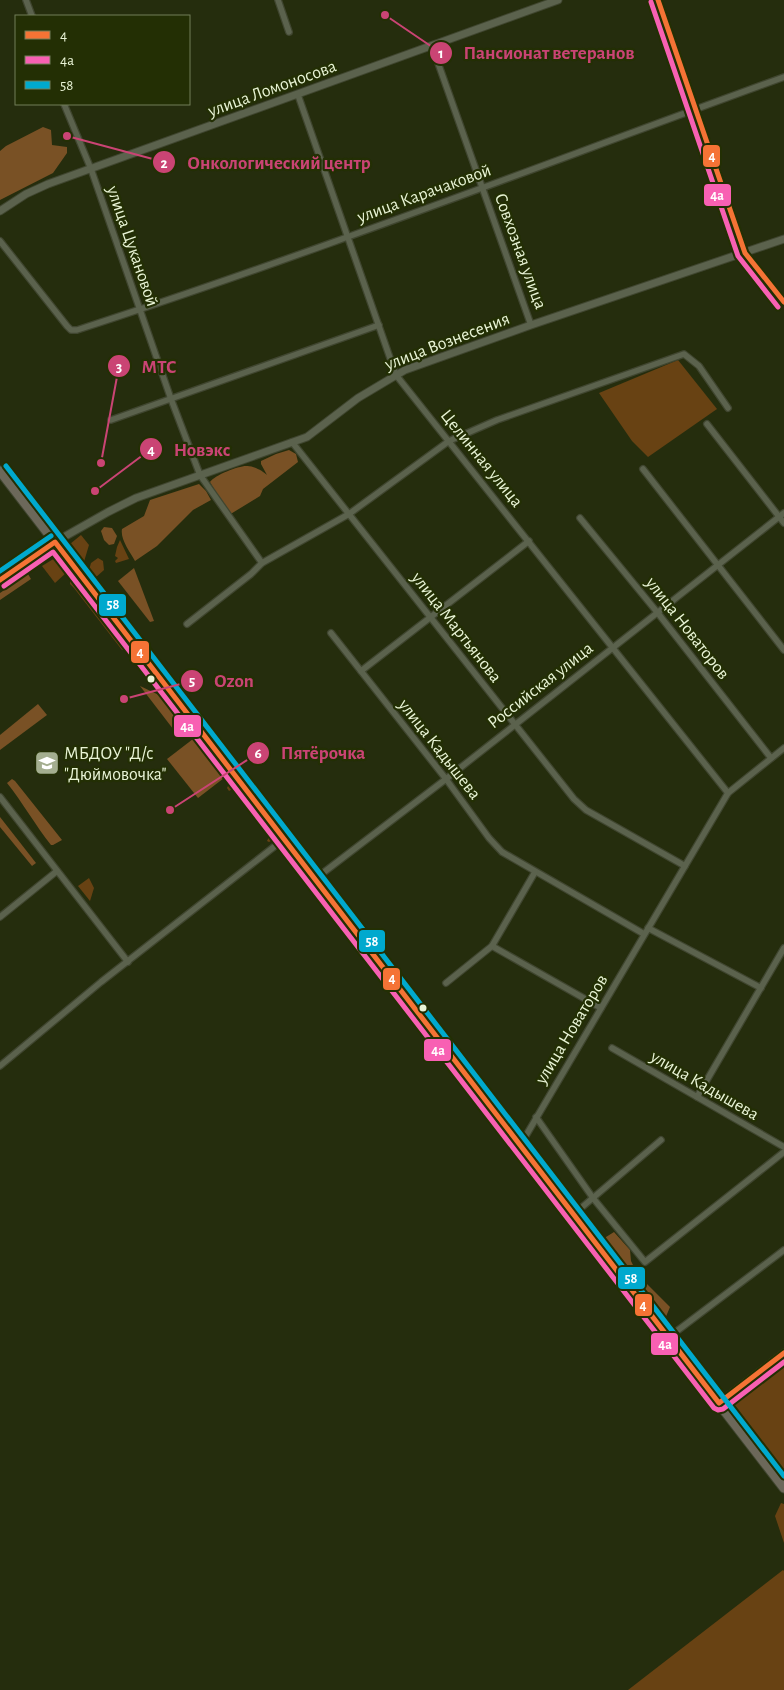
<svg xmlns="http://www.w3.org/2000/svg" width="784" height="1690" viewBox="0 0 784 1690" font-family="'Alegreya Sans',sans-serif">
<rect width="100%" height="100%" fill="#252d0d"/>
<g fill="#684213">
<path d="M678,360L717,409L648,457L632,441L599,393Z"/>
<path d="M81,535L89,545L83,565L69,547L70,544Z"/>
<path d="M120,540L129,559L116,563L115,561L118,558L115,556L117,547Z"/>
<path d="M55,558L63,566L66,573L55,583L42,566Z"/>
<path d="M98,558L103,561L104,570L95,578L91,576L89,570L91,563Z"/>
<path d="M72,579L77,582L125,644V650H122L74,588L70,584V580Z"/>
<path d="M232,782H236L274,831L275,839L269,842L267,841L270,835L234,788L229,791L227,788L229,784Z"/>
<path d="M89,878L94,888L90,901L78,886Z"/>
<path d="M784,1362V1471L759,1443L749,1428L739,1418L733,1407L739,1396Z"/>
<path d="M781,1503L784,1504V1543L775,1516Z"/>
<path d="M783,1570L784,1571V1690H628Z"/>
</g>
<g fill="#795125">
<path d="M43,127L51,130L52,145L67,147V153L53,173L0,200V151L6,146Z"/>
<path d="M289,450L296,454L298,462L263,489L260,496L229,515L210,482C215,475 238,466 246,466C252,465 263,471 267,475L261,464V461L276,454Z"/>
<path d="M199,484L206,491L211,500L193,510L157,546L135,561C130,552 120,539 122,529L144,516L150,500Z"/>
<path d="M104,527L112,528L117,536L114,544L109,545L104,540L101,531Z"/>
<path d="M134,568L154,621L150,622L118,581Z"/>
<path d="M28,574L31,579L0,600V593Z"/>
<path d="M140,686L159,695L187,733L180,738Z"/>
<path d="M38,704L47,715L0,750V735Z"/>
<path d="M193,739L224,778L198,798L167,759Z"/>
<path d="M12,779L15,781L62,840L53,845H51C35,825 23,803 7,783Z"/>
<path d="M0,817L36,863L32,866L0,827Z"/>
<path d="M614,1232L630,1250L631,1261L638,1275L670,1307L665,1319L658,1317L654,1312L637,1287L625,1275L618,1261L605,1243L606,1237Z"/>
</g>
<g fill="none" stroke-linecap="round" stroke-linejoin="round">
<defs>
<g id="minor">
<path d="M26,0L32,16"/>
<path d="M278,0L289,32"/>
<path d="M658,0L745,253L784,302"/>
<path d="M432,46L531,325"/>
<path d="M298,95L396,375L728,793"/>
<path d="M64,104L91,169L171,399L200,475L262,563"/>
<path d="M0,241L67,326L71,330H77C315,253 549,162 784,77"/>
<path d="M111,420L379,325"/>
<path d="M707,424L784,523"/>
<path d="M292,442L574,799L586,810L685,866"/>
<path d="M643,469L784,650"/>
<path d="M580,518L657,612L771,758"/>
<path d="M187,624L251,574L262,563L349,514L449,441L497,420L684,354L699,366L728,408"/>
<path d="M331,633L446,779L489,838L502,852L644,934"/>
<path d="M361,671L529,541"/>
<path d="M0,797L128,962"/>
<path d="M315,879L446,779L784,513"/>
<path d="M0,917L57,871"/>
<path d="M648,928L761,988"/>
<path d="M492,946L601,1008"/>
<path d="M446,983L492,946L535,872"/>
<path d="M612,1048L784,1147"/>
<path d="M0,1066L101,982L284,839"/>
<path d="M697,1097L784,948"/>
<path d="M536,1117L593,1198L645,1262L784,1152"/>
<path d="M521,1144L728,793L784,748"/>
<path d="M574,1214L661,1140"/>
<path d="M669,1337L784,1250"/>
</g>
<g id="tertiary">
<path d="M0,211L26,194L48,184L558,0"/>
<path d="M0,580L55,542L108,512L136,498L307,437L358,398L405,370L531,325L784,239"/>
<path d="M719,1403L784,1353"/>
</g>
<path id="primary" d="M0,471L784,1488"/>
</defs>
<use href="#minor" stroke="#404630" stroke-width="8"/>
<use href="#tertiary" stroke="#404630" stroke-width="9"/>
<use href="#primary" stroke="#404630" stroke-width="11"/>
<use href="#minor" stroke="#5b624d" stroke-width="5.5"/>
<use href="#tertiary" stroke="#5b624d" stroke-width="7"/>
<use href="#primary" stroke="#6c685a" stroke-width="9"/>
<defs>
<g id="bus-1">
<path d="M658,0L745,253L784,302"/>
<path d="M0,580L55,542L719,1403L784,1353"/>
</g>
<g id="bus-2">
<path d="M651,2L738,256L778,307"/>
<path d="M4,586L53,552L714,1408L718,1410L723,1409L784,1362"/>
</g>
<g id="bus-3">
<path d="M6,466L784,1476"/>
<path d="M0,571L51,536"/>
</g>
</defs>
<use href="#bus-1" stroke="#232f04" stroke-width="9"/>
<use href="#bus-2" stroke="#232f04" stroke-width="9"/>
<use href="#bus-3" stroke="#232f04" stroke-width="9"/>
<use href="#bus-1" stroke="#f57335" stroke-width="5"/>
<use href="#bus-2" stroke="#f860b3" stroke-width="5"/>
<use href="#bus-3" stroke="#00a9ce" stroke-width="5"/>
</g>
<defs>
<symbol id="school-square" viewBox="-11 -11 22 22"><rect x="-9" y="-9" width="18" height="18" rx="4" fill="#a4ae90" stroke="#232f04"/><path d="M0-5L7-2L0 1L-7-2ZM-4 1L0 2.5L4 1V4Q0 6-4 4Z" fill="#fff"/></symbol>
</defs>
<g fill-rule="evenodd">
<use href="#school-square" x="33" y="749" width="28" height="28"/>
</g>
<g fill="#e9f4d6" stroke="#232f04" stroke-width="2">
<circle cx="151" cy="679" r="4.5"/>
<circle cx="423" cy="1008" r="4.5"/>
</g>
<g text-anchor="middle" stroke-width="4.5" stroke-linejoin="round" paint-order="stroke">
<g font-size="18" fill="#e9f4d6" stroke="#232f04">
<text transform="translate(272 88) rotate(-20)" y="6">улица Ломоносова</text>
<text transform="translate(424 193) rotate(-20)" y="6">улица Карачаковой</text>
<text transform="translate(133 246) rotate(71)" y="6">улица Цукановой</text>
<text transform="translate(521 251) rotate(70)" y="6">Совхозная улица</text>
<text transform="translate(447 341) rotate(-21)" y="6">улица Вознесения</text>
<text transform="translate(482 458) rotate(51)" y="6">Целинная улица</text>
<text transform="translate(457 627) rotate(52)" y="6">улица Мартьянова</text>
<text transform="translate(688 628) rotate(52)" y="6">улица Новаторов</text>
<text transform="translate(540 685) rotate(-38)" y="6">Российская улица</text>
<text transform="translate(440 749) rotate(52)" y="6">улица Кадышева</text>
<text transform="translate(571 1029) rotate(-59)" y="6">улица Новаторов</text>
<text transform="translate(705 1085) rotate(30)" y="6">улица Кадышева</text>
</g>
<g font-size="18" fill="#e9f4d6" stroke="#232f04" text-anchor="start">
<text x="64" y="759">МБДОУ "Д/с<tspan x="64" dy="21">"Дюймовочка"</tspan></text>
</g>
</g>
<path fill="none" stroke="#ca4474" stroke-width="2" d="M385 15L441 53M67 136L164 162M101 463L119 366M95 491L151 449M124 699L192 681M170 810L258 753"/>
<g fill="#ca4474" stroke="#232f04" stroke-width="2">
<circle cx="385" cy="15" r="5"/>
<circle cx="67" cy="136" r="5"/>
<circle cx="101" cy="463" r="5"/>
<circle cx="95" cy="491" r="5"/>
<circle cx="124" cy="699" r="5"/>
<circle cx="170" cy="810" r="5"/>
<circle cx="441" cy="53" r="12"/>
<circle cx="164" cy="162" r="12"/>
<circle cx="119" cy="366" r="12"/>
<circle cx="151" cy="449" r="12"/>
<circle cx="192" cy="681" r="12"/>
<circle cx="258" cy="753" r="12"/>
</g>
<g font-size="15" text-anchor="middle" font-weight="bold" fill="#fff">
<text x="441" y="58">1</text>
<text x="164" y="168">2</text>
<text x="119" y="372">3</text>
<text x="151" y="455">4</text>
<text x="192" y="686">5</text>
<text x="258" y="758">6</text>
</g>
<g font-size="19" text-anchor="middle" font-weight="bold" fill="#ca4474" stroke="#232f04" stroke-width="4.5" stroke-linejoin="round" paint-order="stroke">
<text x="549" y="59">Пансионат ветеранов</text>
<text x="279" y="169">Онкологический центр</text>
<text x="159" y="373">МТС</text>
<text x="202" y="456">Новэкс</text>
<text x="234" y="687">Ozon</text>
<text x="323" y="759">Пятёрочка</text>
</g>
<g stroke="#232f04" stroke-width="2">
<rect x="702" y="144" width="19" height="24" rx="5" fill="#f57335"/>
<rect x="703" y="183" width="29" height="24" rx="5" fill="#f860b3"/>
<rect x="98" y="593" width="29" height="24" rx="5" fill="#00a9ce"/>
<rect x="130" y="640" width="20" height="24" rx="5" fill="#f57335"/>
<rect x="173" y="714" width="29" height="24" rx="5" fill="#f860b3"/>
<rect x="358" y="929" width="28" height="24" rx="5" fill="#00a9ce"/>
<rect x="382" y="967" width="19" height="24" rx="5" fill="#f57335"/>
<rect x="423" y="1038" width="29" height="24" rx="5" fill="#f860b3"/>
<rect x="617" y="1266" width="29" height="24" rx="5" fill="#00a9ce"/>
<rect x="634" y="1293" width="19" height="24" rx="5" fill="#f57335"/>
<rect x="650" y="1332" width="29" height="24" rx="5" fill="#f860b3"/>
</g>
<g font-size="14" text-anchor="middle" font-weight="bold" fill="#fff">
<text x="712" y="161">4</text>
<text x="717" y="200">4а</text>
<text x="113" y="609">58</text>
<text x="140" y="657">4</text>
<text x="187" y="731">4а</text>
<text x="372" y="946">58</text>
<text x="392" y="983">4</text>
<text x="438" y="1055">4а</text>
<text x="631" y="1283">58</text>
<text x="643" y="1310">4</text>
<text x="665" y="1349">4а</text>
</g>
<rect x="15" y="15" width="175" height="90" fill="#232f04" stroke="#727e58"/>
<rect x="25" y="31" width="25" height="8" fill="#f57335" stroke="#727e58"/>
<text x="60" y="40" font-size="15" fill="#e9f4d6">4</text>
<rect x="25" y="56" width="25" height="8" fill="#f860b3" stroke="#727e58"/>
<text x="60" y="65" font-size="15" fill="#e9f4d6">4а</text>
<rect x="25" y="81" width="25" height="8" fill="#00a9ce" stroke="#727e58"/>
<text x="60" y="90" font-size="15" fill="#e9f4d6">58</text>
</svg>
